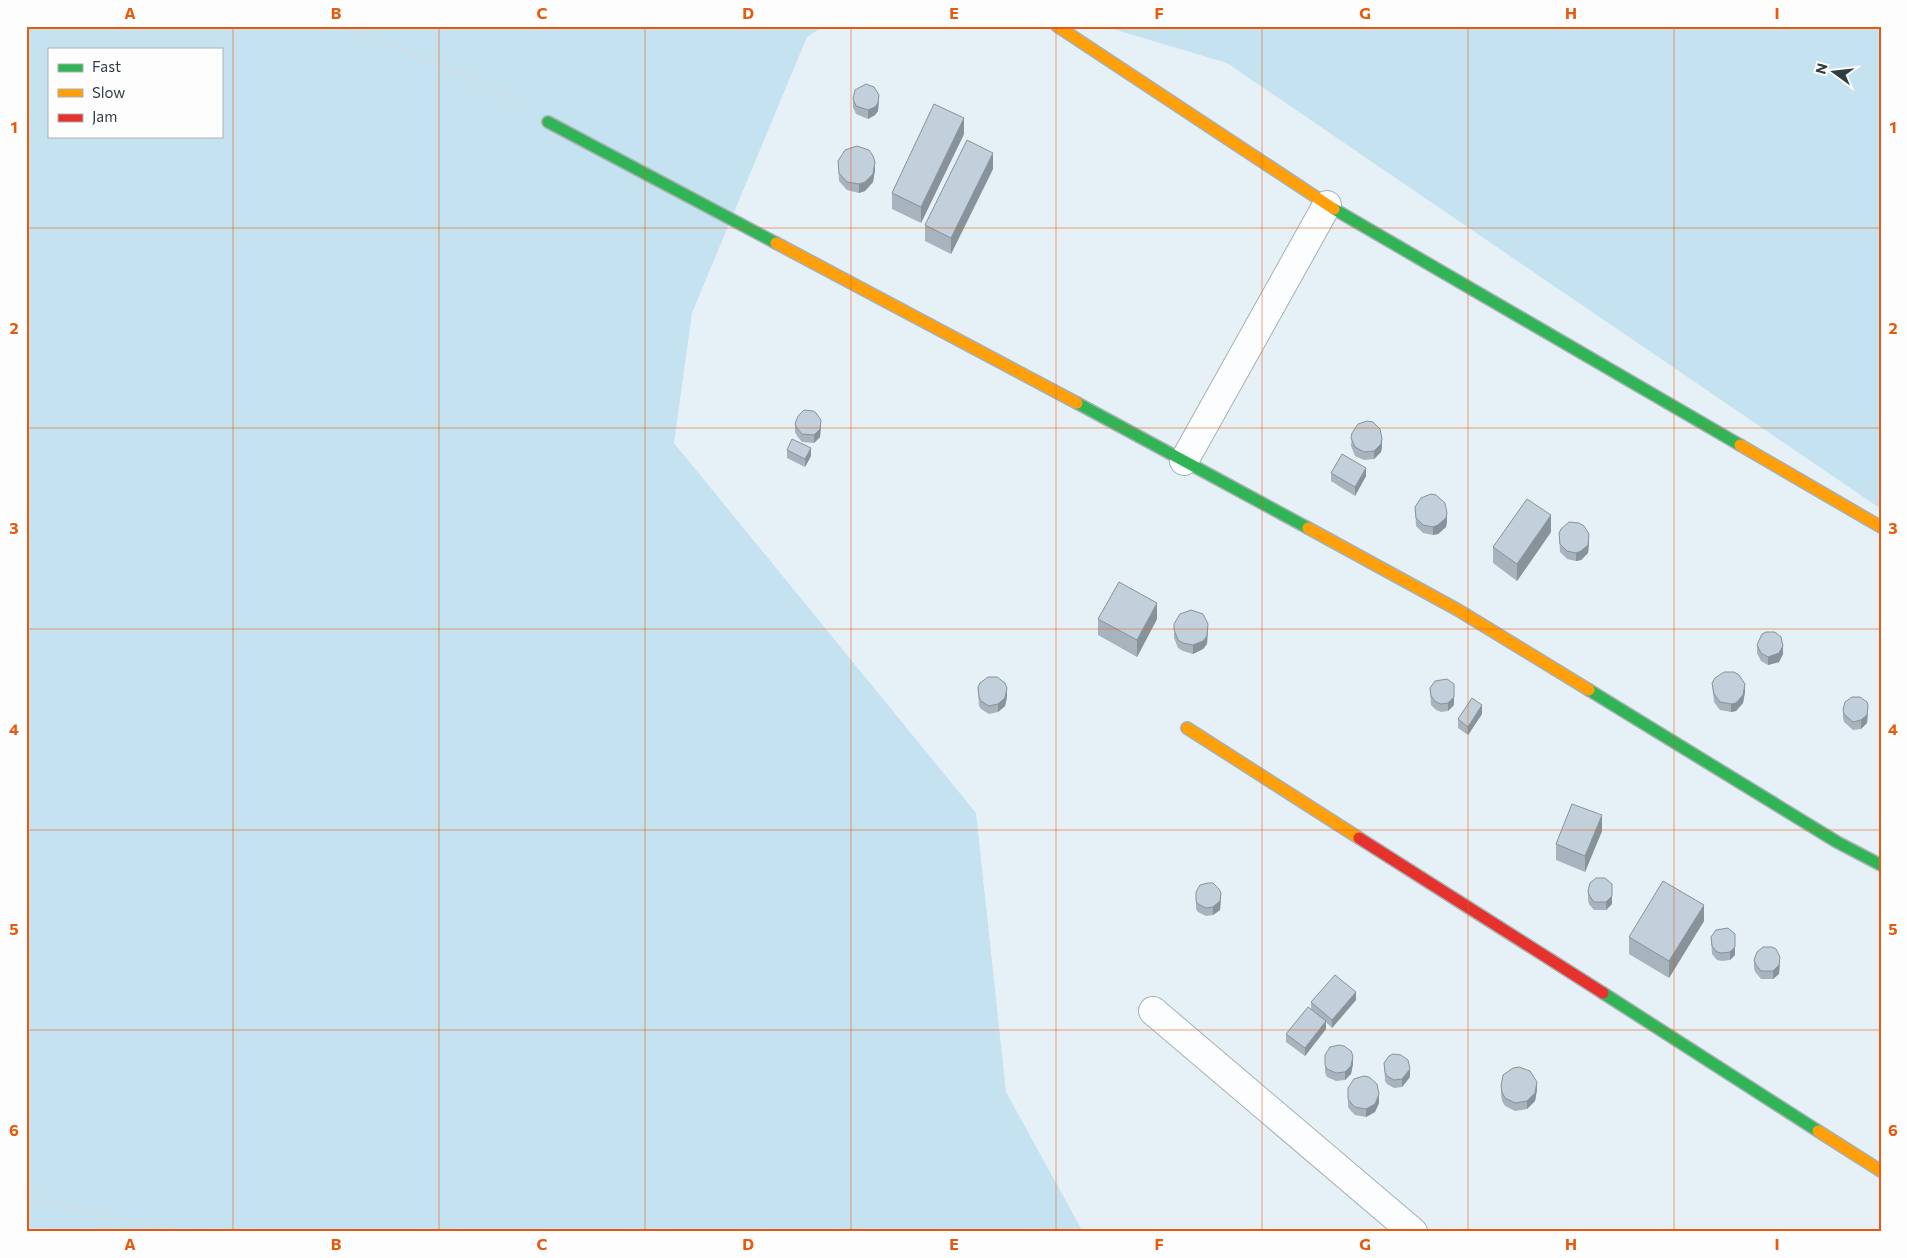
<svg xmlns="http://www.w3.org/2000/svg" width="1907" height="1258" viewBox="0 0 1907 1258" font-family="Commissioner,sans-serif">
<rect width="100%" height="100%" fill="#e6f1f7"/>
<g fill="#c4e2ef" fill-rule="evenodd">
<path d="M26,26H824L807,37L692,313L674,443L976,813L1006,1092L1083,1232H26ZM49,49H221V136H49Z"/>
<path d="M1103,26H1881V509L1227,63Z"/>
</g>
<g fill="none" stroke-linecap="round" stroke-linejoin="round">
<defs>
<g id="street">
<path d="M1184,461L1327,205"/>
<path d="M1153,1011L1413,1232"/>
</g>
<g id="fast">
<path d="M548,122L776,243"/>
<path d="M1334,209L1740,445"/>
<path d="M1077,403L1308,528"/>
<path d="M1589,690L1837,842L1881,865"/>
<path d="M1603,993L1818,1131"/>
</g>
<g id="slow">
<path d="M1057,26L1334,209"/>
<path d="M776,243L1077,403"/>
<path d="M1740,445L1881,527"/>
<path d="M1308,528L1458,610L1589,690"/>
<path d="M1187,728L1359,838"/>
<path d="M1818,1131L1881,1171"/>
</g>
<path id="jam" d="M1359,838L1603,993"/>
</defs>
<use href="#street" stroke="#a6b0b5" stroke-width="30"/>
<use href="#fast" stroke="#a6b0b5" stroke-width="14"/>
<use href="#slow" stroke="#a6b0b5" stroke-width="14"/>
<use href="#jam" stroke="#a6b0b5" stroke-width="14"/>
<g stroke="#d9dddf" stroke-width="3" stroke-dasharray="2.5 4" stroke-linecap="butt">
<path d="M347,26L488,86L522,106"/>
<path d="M26,1192L39,1201L185,1232"/>
</g>
<use href="#street" stroke="#fbfdfe" stroke-width="28"/>
<use href="#fast" stroke="#30b455" stroke-width="11"/>
<use href="#slow" stroke="#ff9f0a" stroke-width="11"/>
<use href="#jam" stroke="#e5322d" stroke-width="11"/>
</g>
<g fill="#a7b3bd">
<path d="M853,99L879,103L878,111L875,115L868,119L856,114L853,107Z"/>
<path d="M964,134L921,223L892,209V193Z"/>
<path d="M838,161L875,170L873,182L865,191L859,193L847,190L839,181Z"/>
<path d="M993,169L951,254L925,241V225Z"/>
<path d="M795,424L821,429L820,437L814,443L802,442L797,436L795,432Z"/>
<path d="M1352,433L1382,447L1381,452L1374,459L1364,460L1355,456L1351,446Z"/>
<path d="M787,450L811,456L805,467L787,458Z"/>
<path d="M1331,473L1366,476L1355,496L1331,481Z"/>
<path d="M1415,507L1447,521L1446,527L1438,534L1433,535L1423,533L1416,526Z"/>
<path d="M1551,532L1517,581L1493,563V547Z"/>
<path d="M1559,533L1589,543L1588,553L1581,560L1576,561L1567,559L1560,552Z"/>
<path d="M1098,619H1157L1137,657L1098,635Z"/>
<path d="M1174,630L1208,632L1207,644L1203,649L1193,654L1183,651L1178,648L1174,638Z"/>
<path d="M1757,645L1783,654L1779,662L1768,665L1761,661L1757,653Z"/>
<path d="M1712,683L1745,692L1743,703L1736,711L1731,712L1720,710L1714,702Z"/>
<path d="M978,687L1007,697L1005,706L998,712L989,714L981,709L979,706Z"/>
<path d="M1430,688L1454,705L1448,711L1441,712L1436,710L1431,705Z"/>
<path d="M1843,710L1868,715L1867,723L1861,729L1853,730L1844,722L1843,718Z"/>
<path d="M1482,714L1468,735L1458,728V719Z"/>
<path d="M1602,831L1585,872L1556,860V844Z"/>
<path d="M1588,891L1612,904L1606,910H1594L1589,904L1588,899Z"/>
<path d="M1196,892L1221,901L1220,910L1213,915L1206,916L1198,912L1196,909Z"/>
<path d="M1704,921L1669,978L1629,954V937Z"/>
<path d="M1711,937L1735,955L1730,960L1722,961L1717,960L1712,954Z"/>
<path d="M1754,960L1780,965L1779,974L1773,979H1761L1756,973L1754,969Z"/>
<path d="M1356,1000L1332,1028L1326,1022V1029L1305,1056L1286,1042V1034L1311,1010V1002Z"/>
<path d="M1325,1055L1353,1064L1351,1074L1345,1080L1336,1081L1327,1077L1325,1073Z"/>
<path d="M1384,1063L1410,1077L1402,1087L1394,1088L1387,1084L1385,1081Z"/>
<path d="M1501,1086L1537,1090L1535,1101L1527,1109L1515,1111L1505,1106L1502,1101L1501,1095Z"/>
<path d="M1348,1088L1379,1103L1375,1112L1366,1117L1355,1115L1351,1111L1348,1107Z"/>
</g>
<g fill="#88929a">
<path d="M879,95L878,111L875,115L868,119V110Z"/>
<path d="M964,118V134L921,223V207Z"/>
<path d="M993,153V169L951,254V238Z"/>
<path d="M875,162V170L873,182L865,191L859,193V184Z"/>
<path d="M821,420L820,437L814,443V435Z"/>
<path d="M1382,439V447L1381,452L1374,459V451Z"/>
<path d="M811,448V456L805,467V459Z"/>
<path d="M1366,468V476L1355,496V487Z"/>
<path d="M1447,513V521L1446,527L1438,534L1433,535V527Z"/>
<path d="M1551,515V532L1517,581V564Z"/>
<path d="M1589,534V543L1588,553L1581,560L1576,561V553Z"/>
<path d="M1157,603V619L1137,657V640Z"/>
<path d="M1208,624L1207,644L1203,649L1193,654V645Z"/>
<path d="M1783,646V654L1779,662L1768,665V657Z"/>
<path d="M1745,684V692L1743,703L1736,711L1731,712V704Z"/>
<path d="M1007,688V697L1005,706L998,712V704Z"/>
<path d="M1454,697V705L1448,711V703Z"/>
<path d="M1482,705V714L1468,735V727Z"/>
<path d="M1868,706L1867,723L1861,729V720Z"/>
<path d="M1602,815V831L1585,872V856Z"/>
<path d="M1221,893L1220,910L1213,915V907Z"/>
<path d="M1612,896V904L1606,910V902Z"/>
<path d="M1704,905V921L1669,978V961Z"/>
<path d="M1735,947V955L1730,960V952Z"/>
<path d="M1780,957L1779,974L1773,979V971Z"/>
<path d="M1356,992V1000L1332,1028V1020Z"/>
<path d="M1326,1021V1029L1305,1056V1048Z"/>
<path d="M1353,1056V1064L1351,1074L1345,1080V1072Z"/>
<path d="M1410,1069V1077L1402,1087V1079Z"/>
<path d="M1537,1082V1090L1535,1101L1527,1109V1101Z"/>
<path d="M1379,1094V1103L1375,1112L1366,1117V1109Z"/>
</g>
<g fill="#c2d0dc" stroke="#88929a">
<path d="M866,84L874,87L879,95L878,103L875,107L868,110L856,106L853,99L855,90Z"/>
<path d="M934,104L964,118L921,207L892,193Z"/>
<path d="M967,140L993,153L951,238L925,225Z"/>
<path d="M857,146L869,150L873,156L875,162L873,174L865,182L859,184L847,182L839,173L838,161L845,150Z"/>
<path d="M804,410L813,411L816,413L821,420L820,429L814,435L802,434L797,428L795,424L798,416Z"/>
<path d="M1367,421L1373,422L1380,429L1382,439L1381,444L1374,451L1364,452L1355,447L1351,438L1352,433L1358,424Z"/>
<path d="M792,439L811,448L805,459L787,450Z"/>
<path d="M1342,454L1366,468L1355,487L1331,473Z"/>
<path d="M1431,494L1436,495L1445,503L1447,513L1446,518L1438,525L1433,527L1423,525L1416,518L1415,507L1421,498Z"/>
<path d="M1527,499L1551,515L1517,564L1493,547Z"/>
<path d="M1569,522L1579,523L1584,526L1589,534L1588,545L1581,551L1576,553L1567,551L1560,544L1559,533L1561,529Z"/>
<path d="M1119,582L1157,603L1137,640L1098,619Z"/>
<path d="M1191,610L1203,614L1208,624L1207,636L1203,641L1193,645L1183,643L1178,640L1174,630V624L1180,614Z"/>
<path d="M1766,632H1775L1781,637L1783,646L1779,653L1768,657L1761,653L1757,645L1762,634Z"/>
<path d="M1724,672H1734L1739,675L1745,684L1743,695L1736,703L1731,704L1720,702L1714,694L1712,683L1715,678Z"/>
<path d="M988,677H997L1005,683L1007,688L1005,698L998,704L989,706L981,701L979,697L978,687L980,683Z"/>
<path d="M1447,679L1454,684V697L1448,703L1441,704L1436,702L1431,696L1430,688L1435,681Z"/>
<path d="M1852,697H1860L1867,702L1868,706L1867,715L1861,720L1853,722L1844,714L1843,710L1845,702Z"/>
<path d="M1472,698L1482,705L1468,727L1458,719Z"/>
<path d="M1572,804L1602,815L1585,856L1556,844Z"/>
<path d="M1596,878H1605L1612,884V896L1606,902H1594L1589,895L1588,891L1590,883Z"/>
<path d="M1663,881L1704,905L1669,961L1629,937Z"/>
<path d="M1208,883H1213L1219,889L1221,893L1220,901L1213,907L1206,908L1198,904L1196,901V892L1200,885Z"/>
<path d="M1728,928L1735,934V947L1730,952L1722,953L1717,952L1712,946L1711,937L1716,930Z"/>
<path d="M1763,947H1772L1776,949L1780,957L1779,965L1773,971H1761L1756,965L1754,960L1757,952Z"/>
<path d="M1335,975L1356,992L1332,1020L1311,1002Z"/>
<path d="M1308,1007L1326,1021L1305,1048L1286,1034Z"/>
<path d="M1339,1045L1344,1046L1351,1051L1353,1056L1351,1066L1345,1072L1336,1073L1327,1069L1325,1065V1055L1330,1047Z"/>
<path d="M1393,1054L1401,1055L1408,1060L1410,1069L1402,1079L1394,1080L1387,1076L1385,1072L1384,1063L1389,1056Z"/>
<path d="M1519,1067L1530,1071L1537,1082L1535,1093L1527,1101L1515,1103L1505,1098L1502,1092L1501,1086L1503,1075L1513,1068Z"/>
<path d="M1364,1076L1369,1077L1377,1084L1379,1094L1375,1104L1366,1109L1355,1107L1351,1103L1348,1099V1088L1354,1079Z"/>
</g>
<path fill="none" stroke="#e8590c" stroke-width="1" stroke-opacity="0.55" d="M233,26V1232M439,26V1232M645,26V1232M851,26V1232M1056,26V1232M1262,26V1232M1468,26V1232M1674,26V1232M26,228H1881M26,428H1881M26,629H1881M26,830H1881M26,1030H1881"/>
<rect width="1907" height="1258" fill="none" stroke="#fdfdfd" stroke-width="55"/>
<rect x="48" y="48" width="175" height="90" fill="#fdfdfd" stroke="#acb0b2"/>
<rect x="58" y="64" width="25" height="8" fill="#30b455" stroke="#acb0b2"/>
<text x="92" y="72" font-size="15" fill="#323d42">Fast</text>
<rect x="58" y="89" width="25" height="8" fill="#ff9f0a" stroke="#acb0b2"/>
<text x="92" y="98" font-size="15" fill="#323d42">Slow</text>
<rect x="58" y="114" width="25" height="8" fill="#e5322d" stroke="#acb0b2"/>
<text x="92" y="122" font-size="15" fill="#323d42">Jam</text>
<g transform="translate(1834 72) rotate(285)" stroke="#fdfdfd" stroke-width="4" paint-order="stroke">
<path d="M0-4L9 19L0 12L-9 19Z" fill="#323d42"/>
<text y="-8" font-size="14" font-weight="bold" text-anchor="middle" fill="#323d42">N</text>
</g>
<rect x="28" y="28" width="1852" height="1202" fill="none" stroke="#e8590c" stroke-width="2"/>
<g font-size="16" text-anchor="middle" font-weight="bold" fill="#e8590c">
<text x="130" y="19">A</text>
<text x="336" y="19">B</text>
<text x="542" y="19">C</text>
<text x="748" y="19">D</text>
<text x="954" y="19">E</text>
<text x="1159" y="19">F</text>
<text x="1365" y="19">G</text>
<text x="1571" y="19">H</text>
<text x="1777" y="19">I</text>
<text x="14" y="133">1</text>
<text x="1893" y="133">1</text>
<text x="14" y="334">2</text>
<text x="1893" y="334">2</text>
<text x="14" y="534">3</text>
<text x="1893" y="534">3</text>
<text x="14" y="735">4</text>
<text x="1893" y="735">4</text>
<text x="14" y="935">5</text>
<text x="1893" y="935">5</text>
<text x="14" y="1136">6</text>
<text x="1893" y="1136">6</text>
<text x="130" y="1250">A</text>
<text x="336" y="1250">B</text>
<text x="542" y="1250">C</text>
<text x="748" y="1250">D</text>
<text x="954" y="1250">E</text>
<text x="1159" y="1250">F</text>
<text x="1365" y="1250">G</text>
<text x="1571" y="1250">H</text>
<text x="1777" y="1250">I</text>
</g>
</svg>
